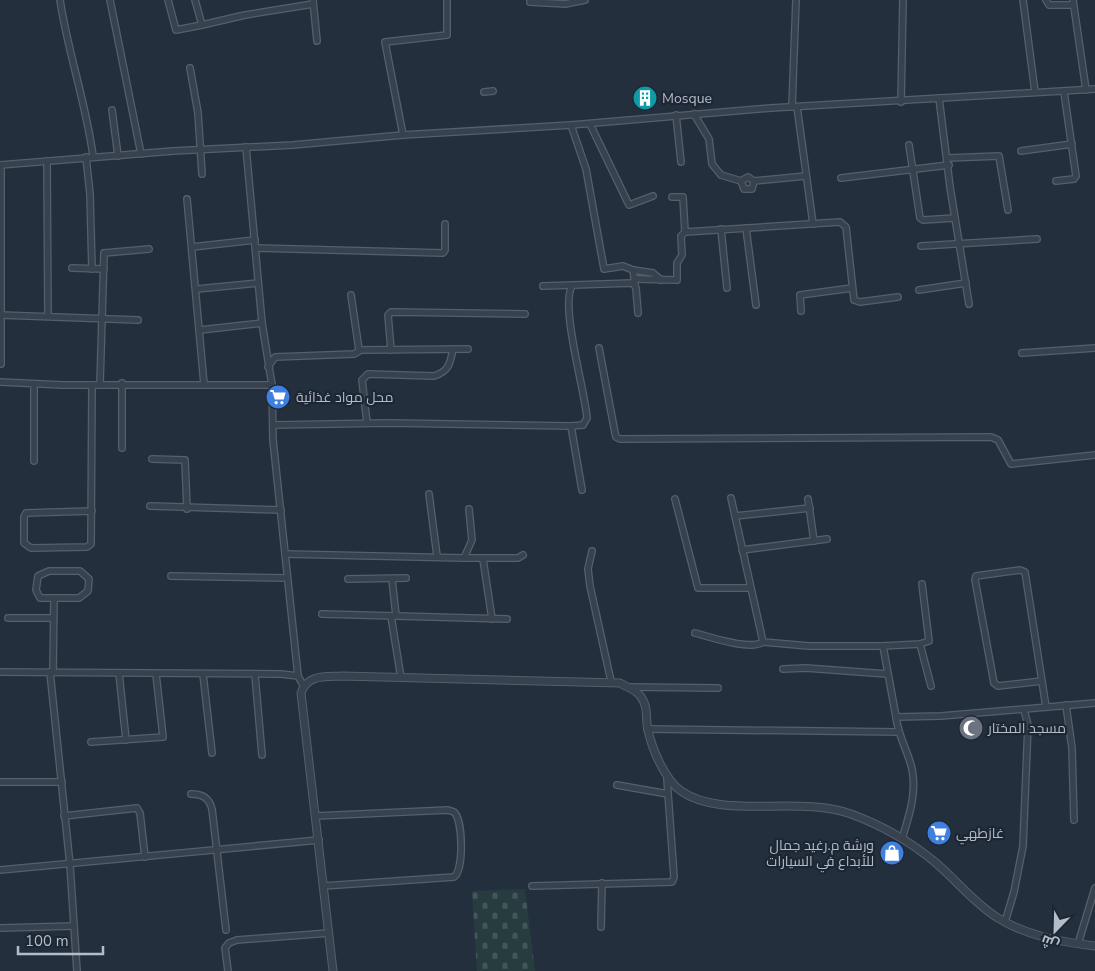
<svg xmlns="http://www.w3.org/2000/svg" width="1095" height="971" viewBox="0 0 1095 971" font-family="'Nunito Sans',Cairo,sans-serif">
<defs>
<pattern id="cemetery-stones" width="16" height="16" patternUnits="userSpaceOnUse" patternTransform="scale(1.25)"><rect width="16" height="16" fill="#263c3f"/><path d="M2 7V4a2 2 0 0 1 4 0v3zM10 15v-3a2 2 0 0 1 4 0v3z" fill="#435659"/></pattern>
</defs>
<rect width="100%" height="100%" fill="#242f3e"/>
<path fill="url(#cemetery-stones)" d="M525,889L535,971H477L472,891Z"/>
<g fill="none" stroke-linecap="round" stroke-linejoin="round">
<defs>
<g id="minor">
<path d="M60,0C68,53 86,103 93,156"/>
<path d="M110,0L141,154"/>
<path d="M168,0L176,30L202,25"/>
<path d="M195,0L202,25L245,15L313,4"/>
<path d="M313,0L317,41"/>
<path d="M1023,0L1035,92"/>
<path d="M1046,0L1049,5H1073"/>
<path d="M1073,0L1086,90"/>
<path d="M530,2L565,4L585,0"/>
<path d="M190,68L198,113L202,174"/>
<path d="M484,92L493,91"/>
<path d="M939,98L950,187L969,304"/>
<path d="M901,102L903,0"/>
<path d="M792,107L796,0"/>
<path d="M797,107L813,224"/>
<path d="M112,110L118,156"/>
<path d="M694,114L709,139L712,164L721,175L741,181"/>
<path d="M676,115L681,162"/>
<path d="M590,124L629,205L653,196"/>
<path d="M571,125L586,169L604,269L623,266L633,270L635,285"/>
<path d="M403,135L385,42L447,35V0"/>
<path d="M909,145L920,218L923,220L955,218"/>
<path d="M246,147L262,323L272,385L273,440L298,676L303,685"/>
<path d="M1021,151L1072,144"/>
<path d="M86,157L90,194L92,269"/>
<path d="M948,158L999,156L1008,210"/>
<path d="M47,161L48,316"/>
<path d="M0,165L173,151L293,145L403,135L571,125L771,108L1095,89"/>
<path d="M748,177L754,181L752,189H744L741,181Z"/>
<path d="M841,178L949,165"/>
<path d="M754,181L806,176"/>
<path d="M1056,181L1074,179L1076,176L1064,92"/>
<path d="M672,197H683L685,232"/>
<path d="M187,199L204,384"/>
<path d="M746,228L756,305"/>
<path d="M721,229L727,288"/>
<path d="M921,246L1037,239"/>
<path d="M192,247L255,240"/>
<path d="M256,248L443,253L445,250V224"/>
<path d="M72,268L104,269"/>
<path d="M633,270L653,273L661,280"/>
<path d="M636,279L677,280V263L682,255L681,236L685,232L840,222L846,227L854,300L860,302L898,297"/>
<path d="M543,286L633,283L636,288L638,313"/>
<path d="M197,289L258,283"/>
<path d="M919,290L966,283"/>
<path d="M351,295L359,350"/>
<path d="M801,311L800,295L852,288"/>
<path d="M0,315L138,320"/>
<path d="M200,330L262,323"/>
<path d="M599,348L615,433L616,437L620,439L991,437L998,440L1011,464L1095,455"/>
<path d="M391,350L388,315L391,312L525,314"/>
<path d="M1022,353L1095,348"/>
<path d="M1,364V165"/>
<path d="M268,367L275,357L354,354L361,350L468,349"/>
<path d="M0,382L63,385H272"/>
<path d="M122,383V448"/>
<path d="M34,384V461"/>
<path d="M100,384L104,253L149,249"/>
<path d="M367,423L362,380L368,374L434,376C449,371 450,364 453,349"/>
<path d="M274,425L389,423L571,426L582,490"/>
<path d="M571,426L583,425L587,418C585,391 560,306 572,286"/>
<path d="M152,459L185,460L187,509"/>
<path d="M429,494L437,556"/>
<path d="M731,498L763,642L809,646H883"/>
<path d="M675,499L698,588H750"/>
<path d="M808,499L814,541"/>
<path d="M150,506L281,510"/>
<path d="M92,511L26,513L24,517V543L31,548L87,547L91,544L92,385"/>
<path d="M735,516L810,508"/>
<path d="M742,550L827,539"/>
<path d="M592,551L588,569L590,586L611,681"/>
<path d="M285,554L464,558L472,540L469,509"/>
<path d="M464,558H518L523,555"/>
<path d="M483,559L492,619"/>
<path d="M49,571H80L89,579L88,591L79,598H40L36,590L38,576Z"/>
<path d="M171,576L287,578"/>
<path d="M348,579L406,578"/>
<path d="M392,579L396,616"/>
<path d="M322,614L507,619"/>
<path d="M391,616L401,678"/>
<path d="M8,618H53"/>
<path d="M695,633C710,637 751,651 763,642"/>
<path d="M920,644L931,686"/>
<path d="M783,669L806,668L887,674"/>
<path d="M0,672L281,674L298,676"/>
<path d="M50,672L70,865L77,971"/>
<path d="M53,672L54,599"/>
<path d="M119,673L126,740"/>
<path d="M203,674L212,753"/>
<path d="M255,675L262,755"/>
<path d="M1042,681L998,686L994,683L975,580L976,576L1020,570L1025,572L1046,707"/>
<path d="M628,687L718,688"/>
<path d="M1066,705L1072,748L1074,820"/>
<path d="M896,717L883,646L920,644L929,641L922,584"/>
<path d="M647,729L898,732"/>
<path d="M91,742L163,737L156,674"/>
<path d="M0,782H62"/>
<path d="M617,785L668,794"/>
<path d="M191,794C203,794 209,798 212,809L226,930"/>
<path d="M64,816L137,808L140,813L145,857"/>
<path d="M316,816L448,810L454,812C463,820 464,870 454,877L323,886"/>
<path d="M902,839C909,816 917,793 912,769C908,751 898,736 896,717L941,716L1095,703"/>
<path d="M0,870L319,840"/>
<path d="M532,886L672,882L674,877L667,779"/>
<path d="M1005,922L1014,892L1023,846L1028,725L1024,710"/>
<path d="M601,927L602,883"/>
<path d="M0,928L74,926"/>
<path d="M1078,944L1095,888"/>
<path d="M228,971L225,948L229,943L237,940L329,933"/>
</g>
<path id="tertiary" d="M333,971L301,693C307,674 326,677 342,676L620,683C628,688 636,689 641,697C649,708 645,718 648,730C652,749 665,780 681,791C722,820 799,795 851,814C881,825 911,842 936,863C957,881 974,903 998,918C1027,936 1061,942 1095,946"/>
</defs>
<use href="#minor" stroke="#565f6c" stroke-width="8"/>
<use href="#tertiary" stroke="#565f6c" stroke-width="9"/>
<use href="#minor" stroke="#38414e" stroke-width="5.5"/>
<use href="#tertiary" stroke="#38414e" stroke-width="7"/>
</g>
<defs>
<symbol id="building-disc" viewBox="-11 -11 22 22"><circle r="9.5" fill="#0f9aa8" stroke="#1d2633"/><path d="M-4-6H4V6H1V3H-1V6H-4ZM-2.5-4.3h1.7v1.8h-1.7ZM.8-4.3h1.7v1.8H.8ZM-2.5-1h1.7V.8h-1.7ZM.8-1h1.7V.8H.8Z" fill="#fff"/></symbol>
<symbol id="supermarket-disc" viewBox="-11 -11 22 22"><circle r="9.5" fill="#3f7fe0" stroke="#1d2633"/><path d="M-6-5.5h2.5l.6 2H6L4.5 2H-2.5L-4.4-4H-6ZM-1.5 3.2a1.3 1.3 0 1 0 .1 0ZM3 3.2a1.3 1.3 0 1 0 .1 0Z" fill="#fff"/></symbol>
<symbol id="mosque-disc" viewBox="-11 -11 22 22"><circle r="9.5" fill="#6b7280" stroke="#1d2633"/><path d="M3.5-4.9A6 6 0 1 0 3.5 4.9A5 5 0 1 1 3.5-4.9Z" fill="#fff"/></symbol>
<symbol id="shop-disc" viewBox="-11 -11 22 22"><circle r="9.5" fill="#3f7fe0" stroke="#1d2633"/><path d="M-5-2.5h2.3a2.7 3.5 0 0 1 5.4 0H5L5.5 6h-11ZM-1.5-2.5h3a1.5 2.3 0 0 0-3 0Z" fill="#fff"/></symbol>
</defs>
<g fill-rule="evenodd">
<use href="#building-disc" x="631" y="84" width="28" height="28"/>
<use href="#supermarket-disc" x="264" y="383" width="28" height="28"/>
<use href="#mosque-disc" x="957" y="714" width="28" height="28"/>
<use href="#supermarket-disc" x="925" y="819" width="28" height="28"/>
<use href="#shop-disc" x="878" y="839" width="28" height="28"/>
</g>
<g text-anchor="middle" stroke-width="4.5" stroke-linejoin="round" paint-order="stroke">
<g font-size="14" fill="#b4bcc9" stroke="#1d2633" text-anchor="start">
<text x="662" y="103">Mosque</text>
<text x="296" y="402">محل مواد غذائية</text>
<text x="988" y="733">مسجد المختار</text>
<text x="956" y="838">غازطهي</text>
<text x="874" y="850" text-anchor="end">ورشة م.رغيد جمال<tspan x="874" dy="16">للأبداع في السيارات</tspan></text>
</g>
</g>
<g transform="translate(1055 931) rotate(203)" stroke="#1d2633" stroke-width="4" paint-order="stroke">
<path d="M0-4L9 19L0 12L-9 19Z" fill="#b4bcc9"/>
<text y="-8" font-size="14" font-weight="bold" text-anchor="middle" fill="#b4bcc9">ش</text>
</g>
<path d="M18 946v8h85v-8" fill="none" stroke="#b4bcc9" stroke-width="2.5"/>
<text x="25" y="946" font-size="15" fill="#b4bcc9" stroke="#1d2633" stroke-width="4" paint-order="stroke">100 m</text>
</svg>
